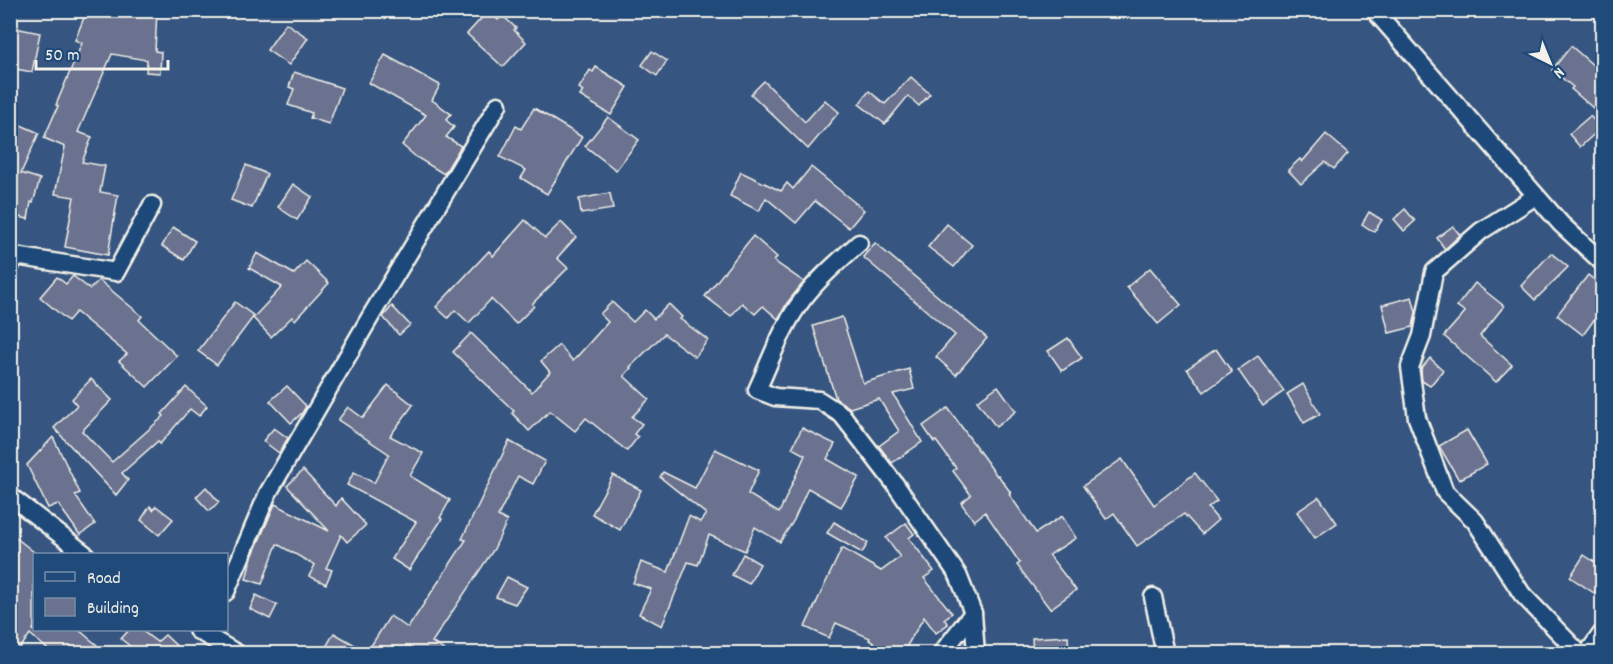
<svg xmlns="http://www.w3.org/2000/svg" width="1613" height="664" viewBox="0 0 1613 664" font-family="Dekko,sans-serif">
<rect width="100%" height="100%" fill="#365681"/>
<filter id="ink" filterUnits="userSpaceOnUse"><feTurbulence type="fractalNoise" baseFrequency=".0167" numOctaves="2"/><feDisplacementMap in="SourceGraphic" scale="12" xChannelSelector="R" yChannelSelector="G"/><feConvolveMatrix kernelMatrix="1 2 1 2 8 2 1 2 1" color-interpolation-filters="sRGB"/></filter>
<g filter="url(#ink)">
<g fill="#6b7290" stroke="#f4f1e8" stroke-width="1.5">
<path d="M87,10H157L155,51L161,52L160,73L146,72L147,60L112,54L78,132L92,137L82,162L105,166L100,192L118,195L108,255L65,247L74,197L55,194L65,147L44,138L58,106L56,105L82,43L75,40Z"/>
<path d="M488,11L498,20L502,15L516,28L514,30L526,42L503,67L467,34Z"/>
<path d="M286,23L308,38L289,65L267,50Z"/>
<path d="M10,27L40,33L32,72L10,68Z"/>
<path d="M1571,46L1602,73V97L1593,108L1571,89L1573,87L1552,70Z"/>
<path d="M652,51L667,61L657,76L642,65Z"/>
<path d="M385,55L440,85L432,100L451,114L446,120L454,127L446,137L461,146L444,174L416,157L402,145L426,115L369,83Z"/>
<path d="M596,67L628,87L611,115L580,96L583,91L579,88L590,70L593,72Z"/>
<path d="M294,72L342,88L329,124L310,118L312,113L288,105L294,89L289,87Z"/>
<path d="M911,77L930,94L919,106L908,96L885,124L859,104L869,91L885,104Z"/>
<path d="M764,81L805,122L825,100L839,112L808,149L751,94Z"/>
<path d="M534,108L582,137L547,194L521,178L526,170L500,157L516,126L521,129Z"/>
<path d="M1590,116L1601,128L1580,147L1569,134Z"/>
<path d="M608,117L639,140L616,170L585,146Z"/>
<path d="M16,123L39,133L21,173L40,179L33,203L31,202L28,219L10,215V137Z"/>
<path d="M1326,134L1348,153L1334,169L1325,162L1301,184L1288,170L1300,159L1302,162Z"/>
<path d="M246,165L267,174L252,208L231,200Z"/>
<path d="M811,167L864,210L849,228L815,201L796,223L766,198L759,211L730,196L741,172L781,191L787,183L793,189Z"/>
<path d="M293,184L312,197L297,220L278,207Z"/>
<path d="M610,193L613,209L581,214L579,199Z"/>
<path d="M1405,209L1415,221L1404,231L1394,219Z"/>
<path d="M1369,212L1382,220L1374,232L1362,224Z"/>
<path d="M525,220L545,238L561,222L576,237L557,258L568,268L532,304L534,306L516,324L491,299L469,323L455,310L448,318L436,307L489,251L493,256Z"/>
<path d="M947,224L972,245L954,267L928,247Z"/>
<path d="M1453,226L1460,235L1445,249L1437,238Z"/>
<path d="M173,227L195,241L184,260L162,246Z"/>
<path d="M753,236L777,257L774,261L804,282L787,303L778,319L763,306L755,314L742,303L731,316L705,296Z"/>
<path d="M875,243L987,338L956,375L936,357L955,335L863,257Z"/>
<path d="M257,253L294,274L306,261L329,283L295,320L292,317L271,337L253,318L282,287L249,268Z"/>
<path d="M1551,253L1568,267L1535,300L1521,286Z"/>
<path d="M1150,268L1181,305L1158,324L1127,287Z"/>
<path d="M1588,275L1602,286V309L1583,335L1557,315Z"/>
<path d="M73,276L90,289L99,280L142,316L139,320L177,356L147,387L119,361L127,354L76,312L68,321L40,297L57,277L66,284Z"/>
<path d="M1475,283L1504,306L1480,336L1512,365L1496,382L1444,336L1465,312L1457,306Z"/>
<path d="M1412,297L1416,312L1413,327L1389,333L1382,305Z"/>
<path d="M235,302L254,316L217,365L198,351Z"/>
<path d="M612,302L633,322L645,310L654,319L669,304L682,317L680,319L708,340L695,357L664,334L630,367L631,368L624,376L649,399L632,417L642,424L634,434L638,437L627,451L586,418L575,431L550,411L529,431L512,413L514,411L453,352L471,333L532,392L550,372L541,361L559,345L573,361L608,322L600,314Z"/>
<path d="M392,306L410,325L399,335L383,317Z"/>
<path d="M842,317L863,383L909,369L914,389L893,394L922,442L892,463L879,446L899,431L879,399L850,408L836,399L813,326Z"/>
<path d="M1068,338L1082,358L1062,371L1048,351Z"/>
<path d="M1216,349L1232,372L1204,392L1187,369Z"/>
<path d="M1258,356L1284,391L1263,406L1238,370Z"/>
<path d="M1430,358L1443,370L1430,386L1422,381L1421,369Z"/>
<path d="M91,379L112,400L82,431L112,462L164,416L162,414L186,387L207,406L199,416L190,409L160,444L158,441L122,473L128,480L116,495L54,428L77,405L72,399Z"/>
<path d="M1303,384L1320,414L1304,423L1287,394Z"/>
<path d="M388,385L413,405L390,436L423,453L410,476L450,500L440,518L442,519L409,570L392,559L416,522L347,485L354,472L374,483L389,454L338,420L348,407L363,418Z"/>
<path d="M287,386L306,406L302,413L291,423L270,401Z"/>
<path d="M998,386L1016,411L996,427L977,401Z"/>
<path d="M948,408L997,476L998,475L1011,493L1009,494L1036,533L1062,516L1076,538L1049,555L1076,590L1050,609L1017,565L1020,563L985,512L974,521L961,503L971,495L953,471L956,468L936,441L934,442L923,426Z"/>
<path d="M274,428L288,438L279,453L263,441Z"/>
<path d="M802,428L835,444L827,459L859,477L841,507L808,488L794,520L780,542L755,527L745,551L709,535L698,565L688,562L662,626L639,614L651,589L633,583L641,562L668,572L689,516L700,522L706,514L660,477L663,472L695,488L715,449L759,470L748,494L779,513L805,455L792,448Z"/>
<path d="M1467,430L1487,464L1459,480L1439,446Z"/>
<path d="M53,437L80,493L75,495L95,524L80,535L58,504L48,508L27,465Z"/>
<path d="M509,441L545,461L533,484L518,476L498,516L507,521L494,549L432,642L450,654H322L334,633L367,652L390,616L408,628L466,540L462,539Z"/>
<path d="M1122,459L1154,505L1195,473L1217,501L1208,508L1218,520L1202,534L1184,514L1137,546L1114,513L1106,519L1083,486Z"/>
<path d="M303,470L336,506L341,498L366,525L347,542L341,535L326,568L332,570L326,584L309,576L315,565L277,544L262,584L246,579L252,557L275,504L329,531L287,486Z"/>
<path d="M613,475L641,490L620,530L592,514Z"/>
<path d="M206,487L219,502L209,511L196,497Z"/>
<path d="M1319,497L1337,523L1315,538L1297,512Z"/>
<path d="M150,506L153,510L156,506L173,519L159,535L141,520Z"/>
<path d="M834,522L868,543L862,553L827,533Z"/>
<path d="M906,523L914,534L909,538L934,571L924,578L952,613L944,619L948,624L936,633L924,617L902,654H891L869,640L870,638L836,623L829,638L805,627L842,548L881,571L900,557L886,538Z"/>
<path d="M10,533L34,552V627L33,630H79L97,645L89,654H53L30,634L16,654H10Z"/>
<path d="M743,554L760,564L749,584L732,575Z"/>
<path d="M1584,555L1602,567V579L1594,593L1570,577Z"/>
<path d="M507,577L527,587L515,604L496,597Z"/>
<path d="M256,595L277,605L270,619L250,609Z"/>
<path d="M129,630H141L157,642L165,635L185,654H140L121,639Z"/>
<path d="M1068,636L1069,654H1033L1032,638Z"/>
</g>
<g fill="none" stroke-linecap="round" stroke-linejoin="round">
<defs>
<g id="minor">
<path d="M1374,10L1561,224L1602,262"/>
<path d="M1536,196L1481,231L1434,272L1422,336L1410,367L1417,418L1445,492L1475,521L1522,594L1580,654"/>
<path d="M859,243C839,261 819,278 803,299C782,326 771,360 757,390L775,397L819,400L842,415L895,484L958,575L973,613L976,654"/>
<path d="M10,266L15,256L116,272L152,205"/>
<path d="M10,496L85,554"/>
<path d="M226,592L268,493L372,314L498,105"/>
<path d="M1153,597L1165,654"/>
<path d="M197,630L238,654"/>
<path d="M941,654L973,613"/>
<path d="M1587,654L1602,633"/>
</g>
</defs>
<use href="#minor" stroke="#f4f1e8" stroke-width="21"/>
<use href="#minor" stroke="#1f4a7a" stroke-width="16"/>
</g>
</g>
<rect width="1613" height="664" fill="none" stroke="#1f4a7a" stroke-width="36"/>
<rect x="18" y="18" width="1577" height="628" fill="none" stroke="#f4f1e8" stroke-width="2" filter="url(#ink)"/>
<rect x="33" y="553" width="195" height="78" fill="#1f4a7a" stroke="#748da6" stroke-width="1.5"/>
<rect x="45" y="572" width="30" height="9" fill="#1f4a7a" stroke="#748da6" stroke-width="1.5"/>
<text x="87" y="583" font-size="18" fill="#f4f1e8">Road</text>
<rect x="45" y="598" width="30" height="18" fill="#6b7290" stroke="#748da6" stroke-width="1.5"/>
<text x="87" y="613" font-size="18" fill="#f4f1e8">Building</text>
<g transform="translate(1550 63) rotate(137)" stroke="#1f4a7a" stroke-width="4.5" paint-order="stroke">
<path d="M0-4.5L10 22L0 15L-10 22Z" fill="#f4f1e8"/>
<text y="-9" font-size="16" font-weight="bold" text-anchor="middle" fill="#f4f1e8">N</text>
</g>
<path d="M36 60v9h132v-9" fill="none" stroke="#f4f1e8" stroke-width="3"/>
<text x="45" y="60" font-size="18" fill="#f4f1e8" stroke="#1f4a7a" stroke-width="4.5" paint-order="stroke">50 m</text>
</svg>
